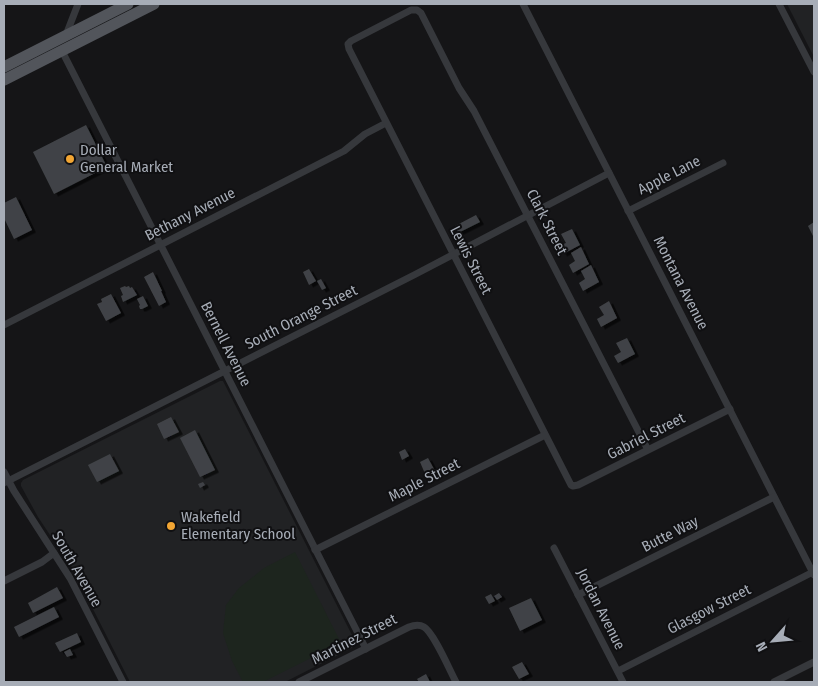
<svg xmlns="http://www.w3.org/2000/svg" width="818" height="686" viewBox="0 0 818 686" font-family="'Fira Sans Condensed',sans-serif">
<defs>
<filter id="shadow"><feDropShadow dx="4" dy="2.5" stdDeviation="0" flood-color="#0009"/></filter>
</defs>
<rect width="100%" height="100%" fill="#151517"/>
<g fill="#212224">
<path d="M787,4H814V57Z"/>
<path d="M220,381H223L224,383L354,639L355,644L352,648L285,682H130L62,548L50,535L38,517L21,486V483L23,480Z"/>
</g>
<path fill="#1d251e" d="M295,552L341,643L263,682H243L232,661L223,633L226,605L239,588L264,568Z"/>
<g fill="#414347" filter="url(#shadow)">
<path d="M86,125L107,167L54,194L33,152Z"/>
<path d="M16,197L32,230L14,239L4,218V203Z"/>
<path d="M476,215L480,222L458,233L455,226Z"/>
<path d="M814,222V238L808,226Z"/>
<path d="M572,229L580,245L563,254L559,246L566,243L561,234Z"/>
<path d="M581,247L589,264L573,273L569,265L575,261L571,253Z"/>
<path d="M591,265L599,282L583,291L579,283L585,279L581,271Z"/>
<path d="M309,269L316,281L309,285L303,272Z"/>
<path d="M153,272L162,291H161L166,302L159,306L144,277Z"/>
<path d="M321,279L326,288L322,290L317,281Z"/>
<path d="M125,286L126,287L129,286L130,288L132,287L137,295L123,302L121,296L123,295L120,288Z"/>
<path d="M111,294L121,313L106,321L97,304L102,302L101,299Z"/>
<path d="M143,296L148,306L142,309H140L139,306L140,305L137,299Z"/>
<path d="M609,301L617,318L601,327L597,319L604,315L599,307Z"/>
<path d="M627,338L635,354L618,363L614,356L621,352L616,343Z"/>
<path d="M171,417L179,432L164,439L157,424Z"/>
<path d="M195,430L215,470L200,477L180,438Z"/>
<path d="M405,449L409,456L402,460L399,452Z"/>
<path d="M110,454L119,471L97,482L88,465Z"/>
<path d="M428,458L435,471L426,476L420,462Z"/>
<path d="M203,482L205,485L200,488L198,484Z"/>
<path d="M57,587L63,598L33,613L28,603Z"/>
<path d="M499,593L502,597L497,600L494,596Z"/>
<path d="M491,594L495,601L489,604L485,597Z"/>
<path d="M531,598L542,620L520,631L509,608Z"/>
<path d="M54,607L59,617L19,637L14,627Z"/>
<path d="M77,633L81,642L60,652L55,643Z"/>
<path d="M70,649L73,655L67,657L64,652Z"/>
<path d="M522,662L529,674L519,679L512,667Z"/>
<path d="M426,674L430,682H419L417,679Z"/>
</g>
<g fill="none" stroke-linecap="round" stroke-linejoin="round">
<g stroke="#36383c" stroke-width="7">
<path d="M523,4L814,575"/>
<path d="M779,4L814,72"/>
<path d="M66,35L78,4"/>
<path d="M62,51L366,649"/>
<path d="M628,211L723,163"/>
<path d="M4,325L344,151L365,134L386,123"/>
<path d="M648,450L474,111L459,88L421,13L417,10H411L351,41L348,44L349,49L571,485L573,486L578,485L730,409"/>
<path d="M4,472L14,491L70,578L123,682"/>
<path d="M4,483L414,275L609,173"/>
<path d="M554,548L623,682"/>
<path d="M315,550L545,435"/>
<path d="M4,581L42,562L54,553"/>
<path d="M578,595L774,497"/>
<path d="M618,671L813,572"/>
<path d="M299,682L409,627C414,625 419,624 424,627C434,633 450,671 456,682"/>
<path d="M774,682L814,662"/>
</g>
<g stroke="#52555b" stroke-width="11">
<path d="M4,67L128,4"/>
<path d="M4,80L154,4"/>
</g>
</g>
<g fill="#f1a533" stroke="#101012" stroke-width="2">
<circle cx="70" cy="159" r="5"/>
<circle cx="171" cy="526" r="5"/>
</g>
<g text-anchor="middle" stroke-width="4" stroke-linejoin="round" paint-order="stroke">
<g font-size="15" fill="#a7adb7" stroke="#101012" text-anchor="start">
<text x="80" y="155">Dollar<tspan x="80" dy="17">General Market</tspan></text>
<text x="181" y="522">Wakefield<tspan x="181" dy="17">Elementary School</tspan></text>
</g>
<g font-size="15" fill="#a7adb7" stroke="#101012">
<text transform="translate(669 175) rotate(-27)" y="5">Apple Lane</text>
<text transform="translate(190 214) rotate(-27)" y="5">Bethany Avenue</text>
<text transform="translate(547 222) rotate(63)" y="5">Clark Street</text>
<text transform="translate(471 260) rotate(63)" y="5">Lewis Street</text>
<text transform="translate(681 283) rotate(63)" y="5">Montana Avenue</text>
<text transform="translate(301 317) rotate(-27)" y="5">South Orange Street</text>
<text transform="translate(226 344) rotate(63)" y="5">Bernell Avenue</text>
<text transform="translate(646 436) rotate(-27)" y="5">Gabriel Street</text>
<text transform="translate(424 480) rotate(-27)" y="5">Maple Street</text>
<text transform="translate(670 534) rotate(-27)" y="5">Butte Way</text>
<text transform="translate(77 569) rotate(60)" y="5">South Avenue</text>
<text transform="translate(601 609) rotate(63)" y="5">Jordan Avenue</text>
<text transform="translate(709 609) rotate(-27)" y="5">Glasgow Street</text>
<text transform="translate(354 639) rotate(-27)" y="5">Martinez Street</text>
</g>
</g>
<rect width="818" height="686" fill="none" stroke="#a7adb7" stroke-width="10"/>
<g transform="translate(773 641) rotate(243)" stroke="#101012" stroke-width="4" paint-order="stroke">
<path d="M0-4L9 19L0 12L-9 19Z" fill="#a7adb7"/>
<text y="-8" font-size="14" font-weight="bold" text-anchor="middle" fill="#a7adb7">N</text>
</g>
</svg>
